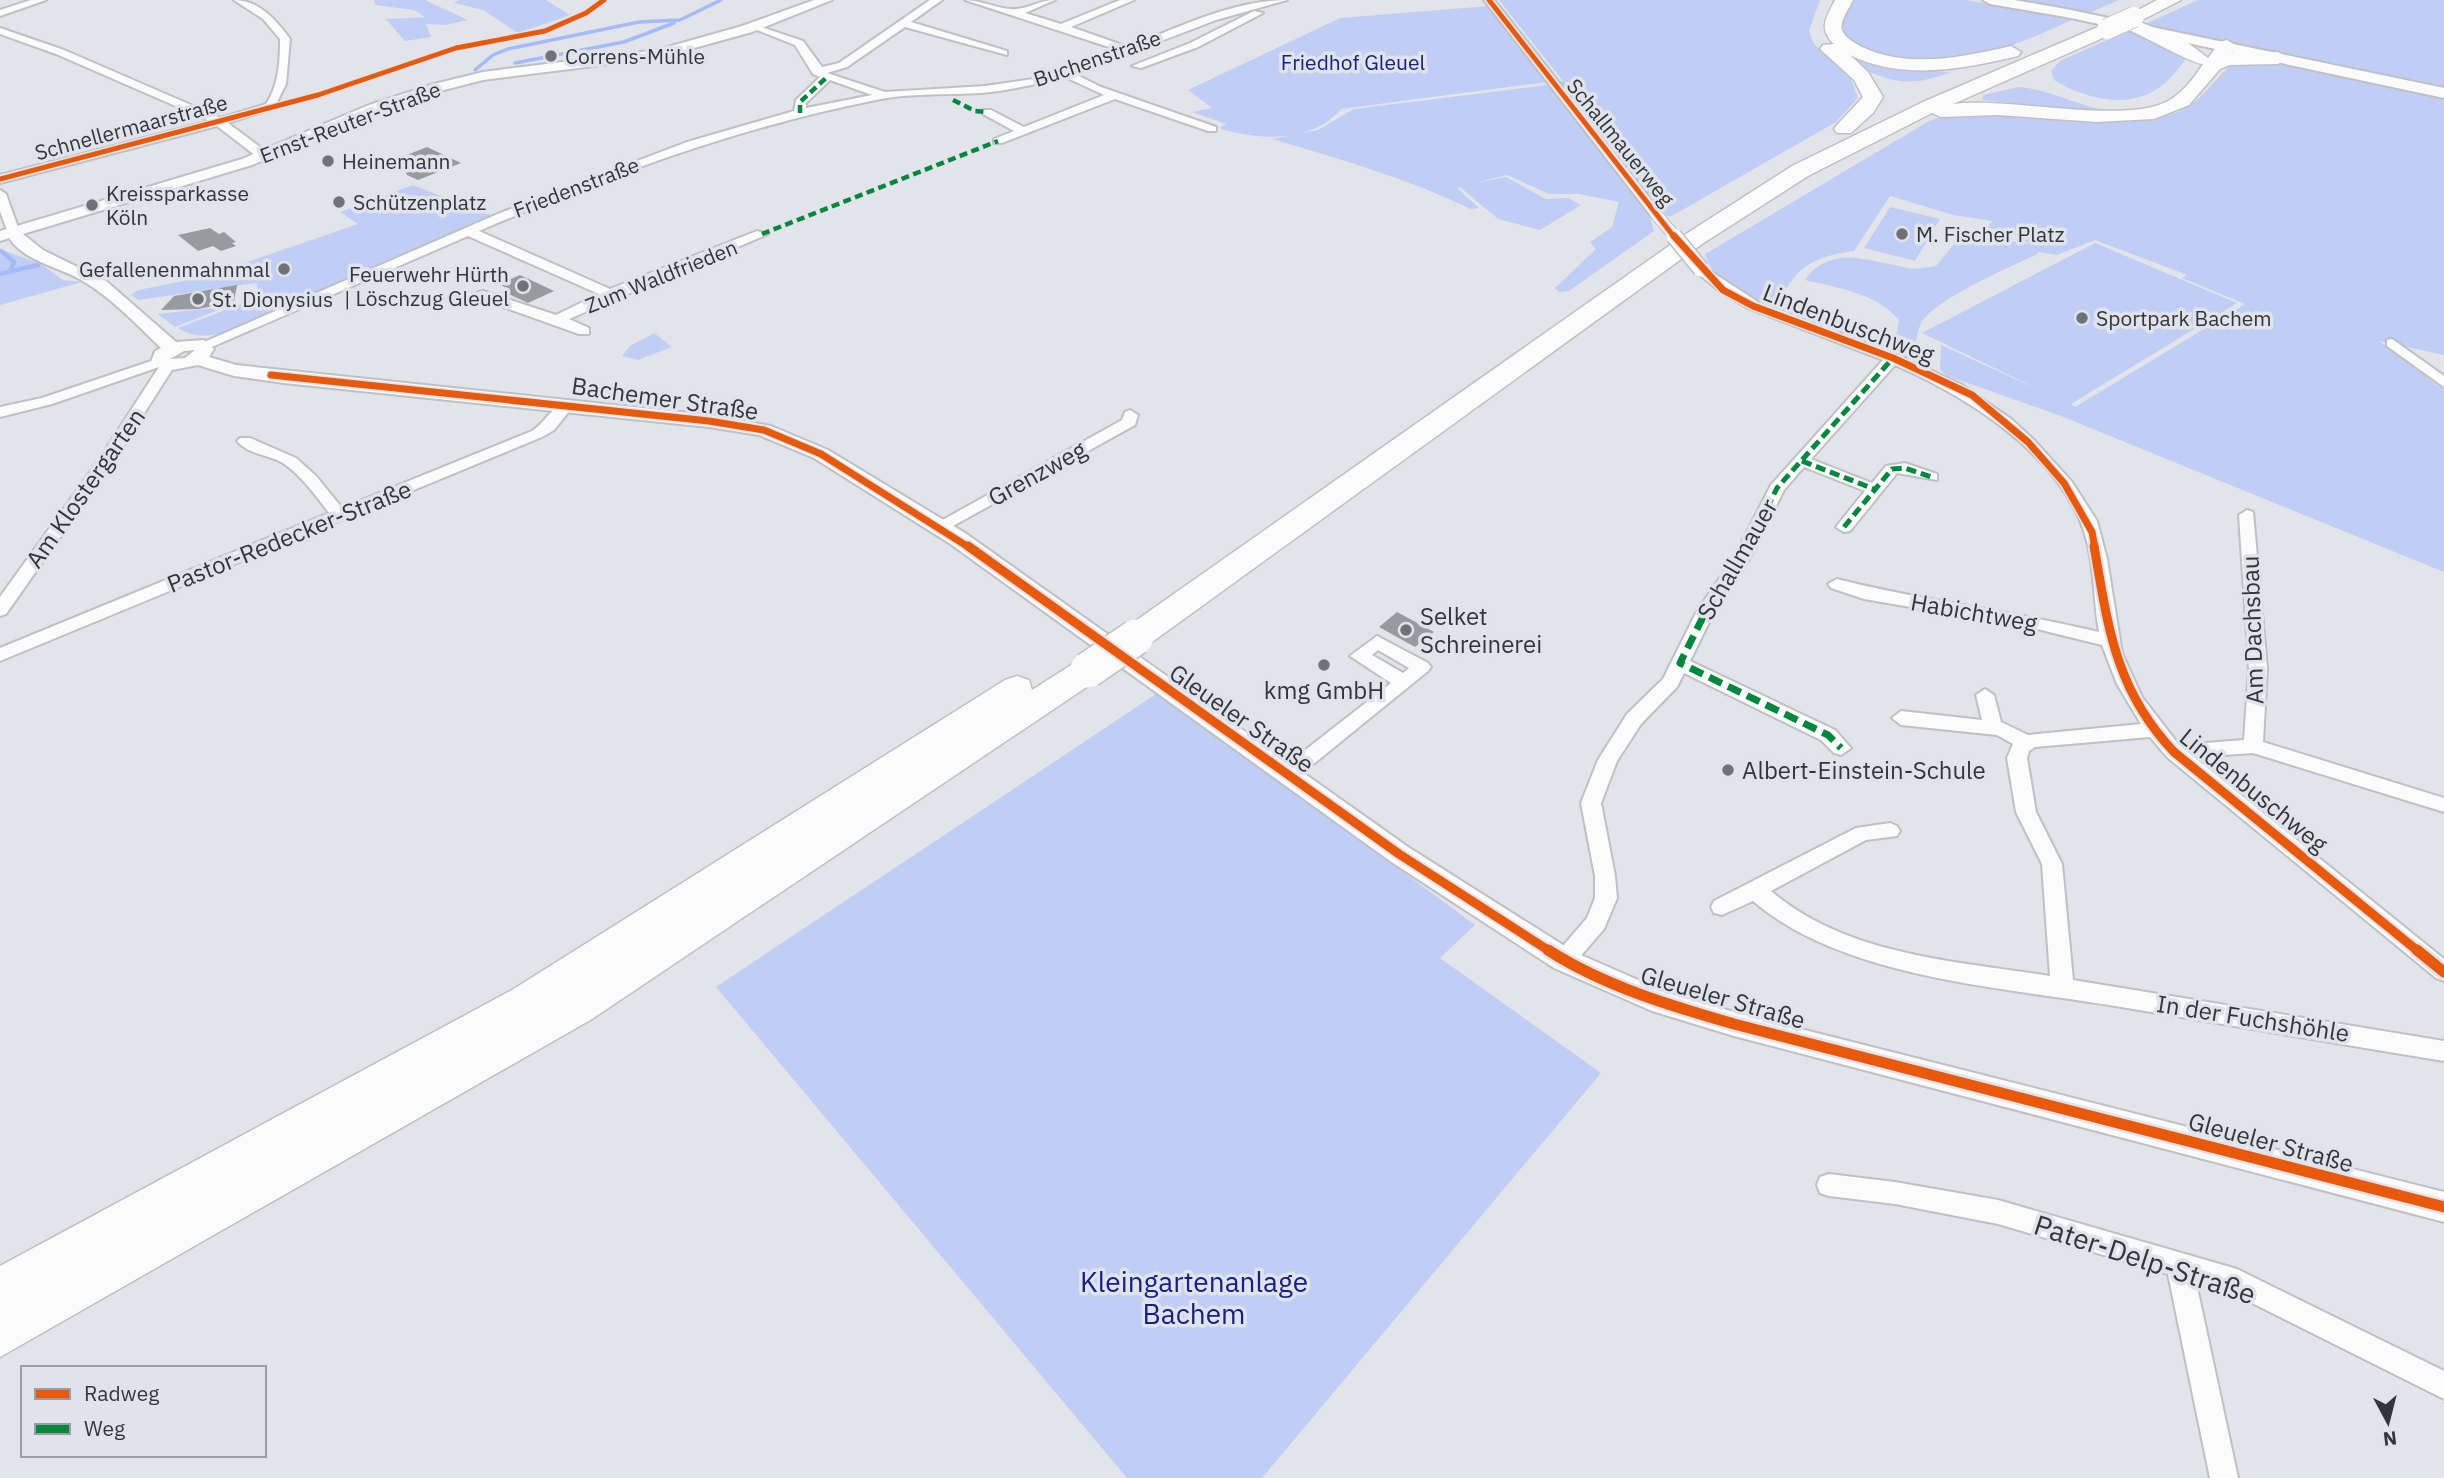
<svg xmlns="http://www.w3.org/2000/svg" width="2444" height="1478" viewBox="0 0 2444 1478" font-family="'IBM Plex Sans',sans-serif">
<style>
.green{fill:#c0cef5}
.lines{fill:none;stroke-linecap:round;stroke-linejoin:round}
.stream-far1{stroke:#a5baf8;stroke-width:3.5}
.stream{stroke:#a5baf8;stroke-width:4.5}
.building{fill:#999a9e}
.minor-casing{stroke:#bfc0c3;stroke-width:4}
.tertiary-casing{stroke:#bfc0c3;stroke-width:4}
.secondary-casing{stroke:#bfc0c3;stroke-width:4}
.motorway-casing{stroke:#bfc0c3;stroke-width:3}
.minor{fill:#fbfbfc;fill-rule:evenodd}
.tertiary{fill:#fbfbfc;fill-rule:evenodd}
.secondary{fill:#fbfbfc;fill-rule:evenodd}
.motorway{fill:#fbfbfc;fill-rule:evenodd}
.minor-bridge-far1-casing{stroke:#bfc0c3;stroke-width:13;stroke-linecap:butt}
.minor-bridge-casing{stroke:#bfc0c3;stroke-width:18;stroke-linecap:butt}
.motorway-bridge-far1-casing{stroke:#bfc0c3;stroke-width:22;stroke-linecap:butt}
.motorway-bridge-casing{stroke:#bfc0c3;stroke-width:38;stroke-linecap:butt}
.minor-bridge-far1{stroke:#fbfbfc;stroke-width:11}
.minor-bridge{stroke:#fbfbfc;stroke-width:15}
.motorway-bridge-far1{stroke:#fbfbfc;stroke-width:20}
.motorway-bridge{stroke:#fbfbfc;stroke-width:35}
.quiet-far2{stroke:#00873e;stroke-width:4.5;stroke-dasharray:8 4.5;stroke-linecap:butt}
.quiet-far1{stroke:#00873e;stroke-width:5;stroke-dasharray:10 5;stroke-linecap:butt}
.quiet{stroke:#00873e;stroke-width:7;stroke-dasharray:14 7;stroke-linecap:butt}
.cycleway-far3-casing{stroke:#e0e3ec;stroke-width:8}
.cycleway-far2-casing{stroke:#e0e3ec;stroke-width:10}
.cycleway-far1-casing{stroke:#e0e3ec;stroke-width:13}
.cycleway-casing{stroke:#e0e3ec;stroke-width:16}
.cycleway-far3{stroke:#e8590c;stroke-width:5}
.cycleway-far2{stroke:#e8590c;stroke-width:7}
.cycleway-far1{stroke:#e8590c;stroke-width:9}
.cycleway{stroke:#e8590c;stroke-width:11}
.poi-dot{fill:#717276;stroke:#e0e3ec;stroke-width:2.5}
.labels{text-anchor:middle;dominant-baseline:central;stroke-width:7;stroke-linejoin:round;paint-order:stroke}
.far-poi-label{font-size:21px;fill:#333538;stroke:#e0e3ec;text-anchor:start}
.far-street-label{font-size:21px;fill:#333538;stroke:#e0e3ec}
.far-park-label{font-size:21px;fill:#152282;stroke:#e0e3ec}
.street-label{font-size:24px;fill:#333538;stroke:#e0e3ec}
.poi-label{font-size:24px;fill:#333538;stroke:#e0e3ec;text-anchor:start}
.near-street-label{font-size:28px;fill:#333538;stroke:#e0e3ec}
.near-park-label{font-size:28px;fill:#152282;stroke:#e0e3ec}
</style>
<rect width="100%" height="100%" fill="#e3e4e9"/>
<path class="green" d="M374,0h51l43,20 -23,5 -19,-1 5,13 -26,4 -19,-22 39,-2 -11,-7 -39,-5z
M459,0h87l24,15 -52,18 -35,-23 -29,-7z
M1499,0h321l-11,31 5,13 36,33 8,21 -22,24 -164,94h-5l-113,-134 9,-1z
M1852,0h114l108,19c-31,14 -62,28 -95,37 -27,7 -134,11 -136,-31 0,-7 6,-18 9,-25z
M2011,0h108l-30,13z
M2198,0h246v89l-299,-65z
M1489,6l59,76 -207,27c-28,34 -84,32 -122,19l7,-4 -34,-12 20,-4 -24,-18 152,-72z
M2127,31l16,2 44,22c-3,9 -10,15 -16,22 -31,35 -81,25 -117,3l-3,-9 9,-10z
M1840,51l70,18 41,3c-44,18 -75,10 -111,-21z
M2260,62l26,2 158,33v258l-65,-14 65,49v182l-383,-156 -113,-40 -8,-6 1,-25 103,47 -122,-59 173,-90 142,60 -166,101 4,3 170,-103 -63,-26 5,-3 -92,-35 -38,15 -20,-3 1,2c-28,13 -97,43 -115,66 -7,10 -7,26 -8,37l-5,4 -26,-11 13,-18 2,-12c-23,-27 -61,-32 -94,-40 25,-37 68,-18 103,-12 9,2 19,-1 28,-2l28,-34 64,12 -5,-6 -36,-11 6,-6 -40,-6 -63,-19 -36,55c-48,7 -56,17 -80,57 -31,-11 -58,-21 -69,-54l224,-133 26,-8 199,5c43,-7 47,-25 75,-51z
M1548,85l101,129 5,17 -85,60 -10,1 -4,-4 41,-39 -6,-7 22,-15 7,-25 -40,-8h-30l-42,-19 -32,8 31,-6 40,22 22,-1 13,7 -41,25 -42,-11 -38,-32 -3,1 22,20 -8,1c-65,-31 -131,-50 -199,-70l46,-9 36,-21z
M2019,87c28,2 53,16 80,22l-21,1 -96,-10 1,-5z
M413,185l80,31 -215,93 -17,-10 -5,-16 -118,17 -7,-5 7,-5 66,-13 154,-53 -18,-12z
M1890,207l50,12 -25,42 -51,-13z
M0,249l41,15 22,16 19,2 -82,23z
M254,299l22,11c-31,13 -67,38 -98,18z
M229,306l-54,21 -17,-13z
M654,333l18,14 -34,13 -16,-4 8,-10z
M1159,692l316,233 -35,33 161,115 -339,405h-135l-411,-491z"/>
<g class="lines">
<path class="stream-far1" d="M515,63l109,-21 50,-19
M475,70l18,-15 15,-6 131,-27 41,-2 41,-20"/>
<path class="stream" d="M1,251l13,11 -4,9
M0,274l38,-9"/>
</g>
<path class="building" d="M427,147l34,16 -43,17 -11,-5 -8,-17z
M210,228l9,6 5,-2 12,10 -4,1 4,3 -15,5 -8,-5 -15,5 -20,-16z
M520,275l34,16 -26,12 -24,-11 6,-2 -11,-6z
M237,285l-3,17 -36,7 -37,1 13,-14z
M1397,612l37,20 -19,15 -36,-20z"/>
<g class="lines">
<defs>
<path id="minor" d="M31,0h15l-46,16v-6z
M234,0c25,0 42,20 56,39l-4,45 -12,24 -46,15 40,30v6h-8l-43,-33 -217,57v-8l210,-54 -154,-67 -56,-20v-6l64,22 157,68 45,-14c13,-19 14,-43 14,-65l-17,-20z
M930,0h12l-31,22 96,29v4l-102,-28 -58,40 -20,6 58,19 100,-6 48,-7 85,-29 -153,-50c16,0 38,11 51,9 14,-1 24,-9 39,-9l-30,13 36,11 59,-24h14l-63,27 57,20c49,-19 105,-47 159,-47l-71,20 -141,54 26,13 115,40v4h-8l-93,-32 -113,44h-8v-4l20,-8 -31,-17v-4h8l33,17 80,-32 -39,-18c-27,7 -55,13 -83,16 -33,2 -68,0 -101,6 -139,27 -272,76 -402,132l131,58 147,-58 11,3 -199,85 20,9v6h-10l-101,-36v-6l5,-1 73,24 43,-21 -131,-58 -261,113 -5,1 -7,-4 305,-133 187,-71 107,-31 2,-11 24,-23 -7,-3 -18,-29 -43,-17v-4l51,17 19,26 17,-4zM830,80l42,15 -66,13v-5z
M1484,0h10l166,211v6h-8z
M1254,11l9,2 -65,34 -57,21 -9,-2 58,-23z
M0,190l6,4 14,39 -1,3 -11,-3 -8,-22z
M1701,265l57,37 140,53 62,29 51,35 23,21 38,42 25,39 10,38 15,94 20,44 37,48 65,-5 5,-72 -10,-153 8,-5 6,2 14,156 -4,74 181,56v14l-191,-59 -59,4 250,202v22l-8,-3 -269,-221 -17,-20 -115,10 -6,4 -2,7 9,54 26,52 11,116 371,61v20c-110,-18 -220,-37 -329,-55 -114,-19 -273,-28 -362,-105l-31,14 -8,-2 -3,-6 3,-6 142,-73 34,-5 7,3 3,5 -3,5 -31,4 -95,51c76,65 185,70 279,85l-8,-112 -26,-52 -9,-54 6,-14 -16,-9 -96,-10 -9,-7 9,-7 81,9 -6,-25 9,-6 9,6 7,27 27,13 113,-11 -24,-40 -15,-39 -69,-17 -169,-29 -33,-11 -3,-4 9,-5c86,22 175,32 262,53 -6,-33 -4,-68 -15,-101 -27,-79 -117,-134 -189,-166l-84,94 61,24 14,-17 19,-3 32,11v6l-40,-7 -47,58 -6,1 -8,-5 29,-36 -61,-24 -20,23 -35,70 -35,52 -24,49 145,69 16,18 -10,7 -7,-2 -13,-13 -137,-67 -7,14 -36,37 -24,37 -16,42 14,73 2,22 -13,31 -32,37 -8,3 -8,-3 -3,-6 3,-6 31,-36 8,-20v-22l-14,-73 17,-43 29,-46 36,-35 34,-68 36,-52 38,-74 112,-125 -135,-52 -27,-16 -25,-20v-6z
M2392,339l52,37v11l-57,-41v-6z
M160,358l15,7 -62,97 -107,152 -6,2v-19l98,-136 61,-94 -107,37 -52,13v-10l42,-9z
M568,400l7,4 -21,26 -12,7 -542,224v-13l329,-135c-13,-17 -27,-37 -46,-50 -15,-9 -34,-8 -46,-22l3,-3h10l46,20 20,18 26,32 190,-77c13,-8 22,-27 36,-31z
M1130,410l8,5 -3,10 -191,106 -6,1 -8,-5 192,-107 3,-8z
M1377,636l51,27 3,4 -3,4 -133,108h-14l-3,-5 3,-5 110,-86 -41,-27zM1378,650l31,18 -6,5 -31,-18z
M1829,1174l66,8 103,18 239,69 207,102v28l-212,-106 -36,-11 42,196h-28l-42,-204 -170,-50 -103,-20 -66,-8 -9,-3 -3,-8 3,-8z"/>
<path id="tertiary" d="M814,0h18l-80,32 -94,26 -175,22 -39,10 -65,21 -127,54 -229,69 20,16 63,31 70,61 28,-2 10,9 -5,8 27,8 473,50 62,11 57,24 137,83 443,314 166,105 94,41 66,19 710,180v30l-710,-186 -82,-25 -98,-43 -164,-107 -441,-318 -135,-85 -55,-23 -50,-8 -425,-44 -50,-7 -36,-11 -26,5 -19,-4 -2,-4 4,-11 6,-3c-24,-23 -48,-49 -78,-67 -24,-15 -57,-18 -74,-43l-9,3v-10l242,-72 127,-54 65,-21 49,-12 174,-22 85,-24zM195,350l-10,8 -15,1 14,-8z"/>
<path id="secondary" d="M1983,0h31l52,9 378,79v10l-378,-81 -76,-13z"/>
<path id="motorway" d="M1835,0h18c-3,7 -14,22 -11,30 2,7 14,14 20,17 46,22 102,10 149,-1l10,6 -3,4c-54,13 -116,25 -168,-1l18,17 15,25 -10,16 -22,20h-14l-3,-4 3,-4 26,-28 -9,-17 -34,-31 3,-4 11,-1c-16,-15 -8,-26 1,-44z
M2157,0h24l-41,21 -6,2 -9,-6z
M2140,22l43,17 25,19 12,-16 7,-2 10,6 -6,7 47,-1 10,6 -10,6 -48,1 -10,4 -31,36 -35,14 -57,3 -100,-7 -56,2 -9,-4 -124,63 -106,68 -554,401 -12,3 -12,-3 -4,-8 4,-8 562,-395 106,-68 131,-64 184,-79 9,6 -2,4 -161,71c57,-7 168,20 213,-2 15,-7 29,-25 37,-38 -8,1 -56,-26 -70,-32l-2,-4 2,-4z
M1088,659l12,3 5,8 -5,8 -508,341 -592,338v-91l512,-276 493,-310 12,-4 12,4 3,10 44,-28z"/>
</defs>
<use href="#minor" class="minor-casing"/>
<use href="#tertiary" class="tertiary-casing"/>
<use href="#secondary" class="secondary-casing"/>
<use href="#motorway" class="motorway-casing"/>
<use href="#minor" class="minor"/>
<use href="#tertiary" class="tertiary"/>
<use href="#secondary" class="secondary"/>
<use href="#motorway" class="motorway"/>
<defs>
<path id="minor-bridge-far1" d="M1656,214l20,24"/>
<path id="minor-bridge" d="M1674,236l27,33"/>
<path id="motorway-bridge-far1" d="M2107,29l27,-12"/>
<path id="motorway-bridge" d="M1088,670l48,-33"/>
</defs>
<use href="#minor-bridge-far1" class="minor-bridge-far1-casing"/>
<use href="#minor-bridge" class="minor-bridge-casing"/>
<use href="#motorway-bridge-far1" class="motorway-bridge-far1-casing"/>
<use href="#motorway-bridge" class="motorway-bridge-casing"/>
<use href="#minor-bridge-far1" class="minor-bridge-far1"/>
<use href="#minor-bridge" class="minor-bridge"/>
<use href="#motorway-bridge-far1" class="motorway-bridge-far1"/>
<use href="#motorway-bridge" class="motorway-bridge"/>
<path class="quiet-far2" d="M953,100l22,11 12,1
M800,113v-11l27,-25
M762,234l236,-93"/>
<path class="quiet-far1" d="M1802,461l72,28
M1844,527l48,-58 13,-1 26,9
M1747,548l30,-60 116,-130"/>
<path class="quiet" d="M1748,546l-42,65 -26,52 148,72 13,13"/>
<defs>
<path id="cycleway-far3" d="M1489,0l186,238
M0,179l318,-84 138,-47 89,-17 41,-18 18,-13"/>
<path id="cycleway-far2" d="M1674,236l49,54 30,16 140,52 79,37 56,47 36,41 28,49 3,16
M271,375l438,46 55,9 57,24 149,94"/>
<path id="cycleway-far1" d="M968,546l431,308 152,98
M2094,546c14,80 21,144 80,206l245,200"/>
<path id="cycleway" d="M1548,950c56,36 123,56 186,74l710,183
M2417,950l27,22"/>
</defs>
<use href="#cycleway-far3" class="cycleway-far3-casing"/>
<use href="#cycleway-far2" class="cycleway-far2-casing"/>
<use href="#cycleway-far1" class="cycleway-far1-casing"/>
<use href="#cycleway" class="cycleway-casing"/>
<use href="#cycleway-far3" class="cycleway-far3"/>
<use href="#cycleway-far2" class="cycleway-far2"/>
<use href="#cycleway-far1" class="cycleway-far1"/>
<use href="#cycleway" class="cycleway"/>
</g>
<g class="poi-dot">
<circle cx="551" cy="56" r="7"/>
<circle cx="328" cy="161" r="7"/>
<circle cx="339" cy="202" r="7"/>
<circle cx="92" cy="205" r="7"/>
<circle cx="1902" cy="234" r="7"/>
<circle cx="284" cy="269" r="7"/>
<circle cx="523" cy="286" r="7"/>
<circle cx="198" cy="299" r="7"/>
<circle cx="2082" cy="318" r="7"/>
<circle cx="1406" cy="630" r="7"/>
<circle cx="1324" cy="665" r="7"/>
<circle cx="1728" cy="770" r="7"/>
</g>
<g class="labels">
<g class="far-poi-label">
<text x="565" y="56">Correns-Mühle</text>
<text x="342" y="161">Heinemann</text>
<text x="106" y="193">Kreissparkasse<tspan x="106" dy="24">Köln</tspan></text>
<text x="353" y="202">Schützenplatz</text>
<text x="1916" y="234">M. Fischer Platz</text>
<text x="270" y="269" text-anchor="end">Gefallenenmahnmal</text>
<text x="509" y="274" text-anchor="end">Feuerwehr Hürth<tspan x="509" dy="24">| Löschzug Gleuel</tspan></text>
<text x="212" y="299">St. Dionysius</text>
<text x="2096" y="318">Sportpark Bachem</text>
</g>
<g class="far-street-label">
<text transform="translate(1097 58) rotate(-19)">Buchenstraße</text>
<text transform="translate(350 122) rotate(-21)">Ernst-Reuter-Straße</text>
<text transform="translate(131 127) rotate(-15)">Schnellermaarstraße</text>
<text transform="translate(1621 142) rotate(51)">Schallmauerweg</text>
<text transform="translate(576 187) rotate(-21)">Friedenstraße</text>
<text transform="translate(661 276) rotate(-22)">Zum Waldfrieden</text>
</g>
<g class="far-park-label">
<text x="1353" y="62">Friedhof Gleuel</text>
</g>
<g class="street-label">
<text transform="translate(1849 323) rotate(21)">Lindenbuschweg</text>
<text transform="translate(665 398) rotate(8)">Bachemer Straße</text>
<text transform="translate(1037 473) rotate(-29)">Grenzweg</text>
<text transform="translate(85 488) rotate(-55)">Am Klostergarten</text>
<text transform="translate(289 536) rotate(-22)">Pastor-Redecker-Straße</text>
<text transform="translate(1737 559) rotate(-60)">Schallmauer</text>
<text transform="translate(1974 612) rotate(10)">Habichtweg</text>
<text transform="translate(2252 630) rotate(-92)">Am Dachsbau</text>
<text transform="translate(1242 718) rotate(35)">Gleueler Straße</text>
<text transform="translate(2254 790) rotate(39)">Lindenbuschweg</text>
<text transform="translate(1723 997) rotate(16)">Gleueler Straße</text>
<text transform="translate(2253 1018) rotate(9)">In der Fuchshöhle</text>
<text transform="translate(2271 1142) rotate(15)">Gleueler Straße</text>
</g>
<g class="poi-label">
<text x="1420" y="616">Selket<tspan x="1420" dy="28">Schreinerei</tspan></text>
<text x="1324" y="690" text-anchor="middle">kmg GmbH</text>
<text x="1742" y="770">Albert-Einstein-Schule</text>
</g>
<g class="near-street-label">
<text transform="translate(2145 1259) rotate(18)">Pater-Delp-Straße</text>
</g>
<g class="near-park-label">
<text x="1194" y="1281">Kleingartenanlage<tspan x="1194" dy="32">Bachem</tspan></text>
</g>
</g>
<rect x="21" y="1366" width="245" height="91" fill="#e0e3ec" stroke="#9b9da4" stroke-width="2"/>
<rect x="35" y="1389" width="35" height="10" fill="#e8590c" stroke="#9b9da4" stroke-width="2"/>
<text x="84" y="1401" font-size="21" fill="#333538">Radweg</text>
<rect x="35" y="1424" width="35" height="10" fill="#00873e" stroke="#9b9da4" stroke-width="2"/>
<text x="84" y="1436" font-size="21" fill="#333538">Weg</text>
<g transform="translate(2388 1422) rotate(173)" stroke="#e0e3ec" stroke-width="5" paint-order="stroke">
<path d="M0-5L12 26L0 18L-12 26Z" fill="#333538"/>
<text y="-10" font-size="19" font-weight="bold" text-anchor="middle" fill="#333538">N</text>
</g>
</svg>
